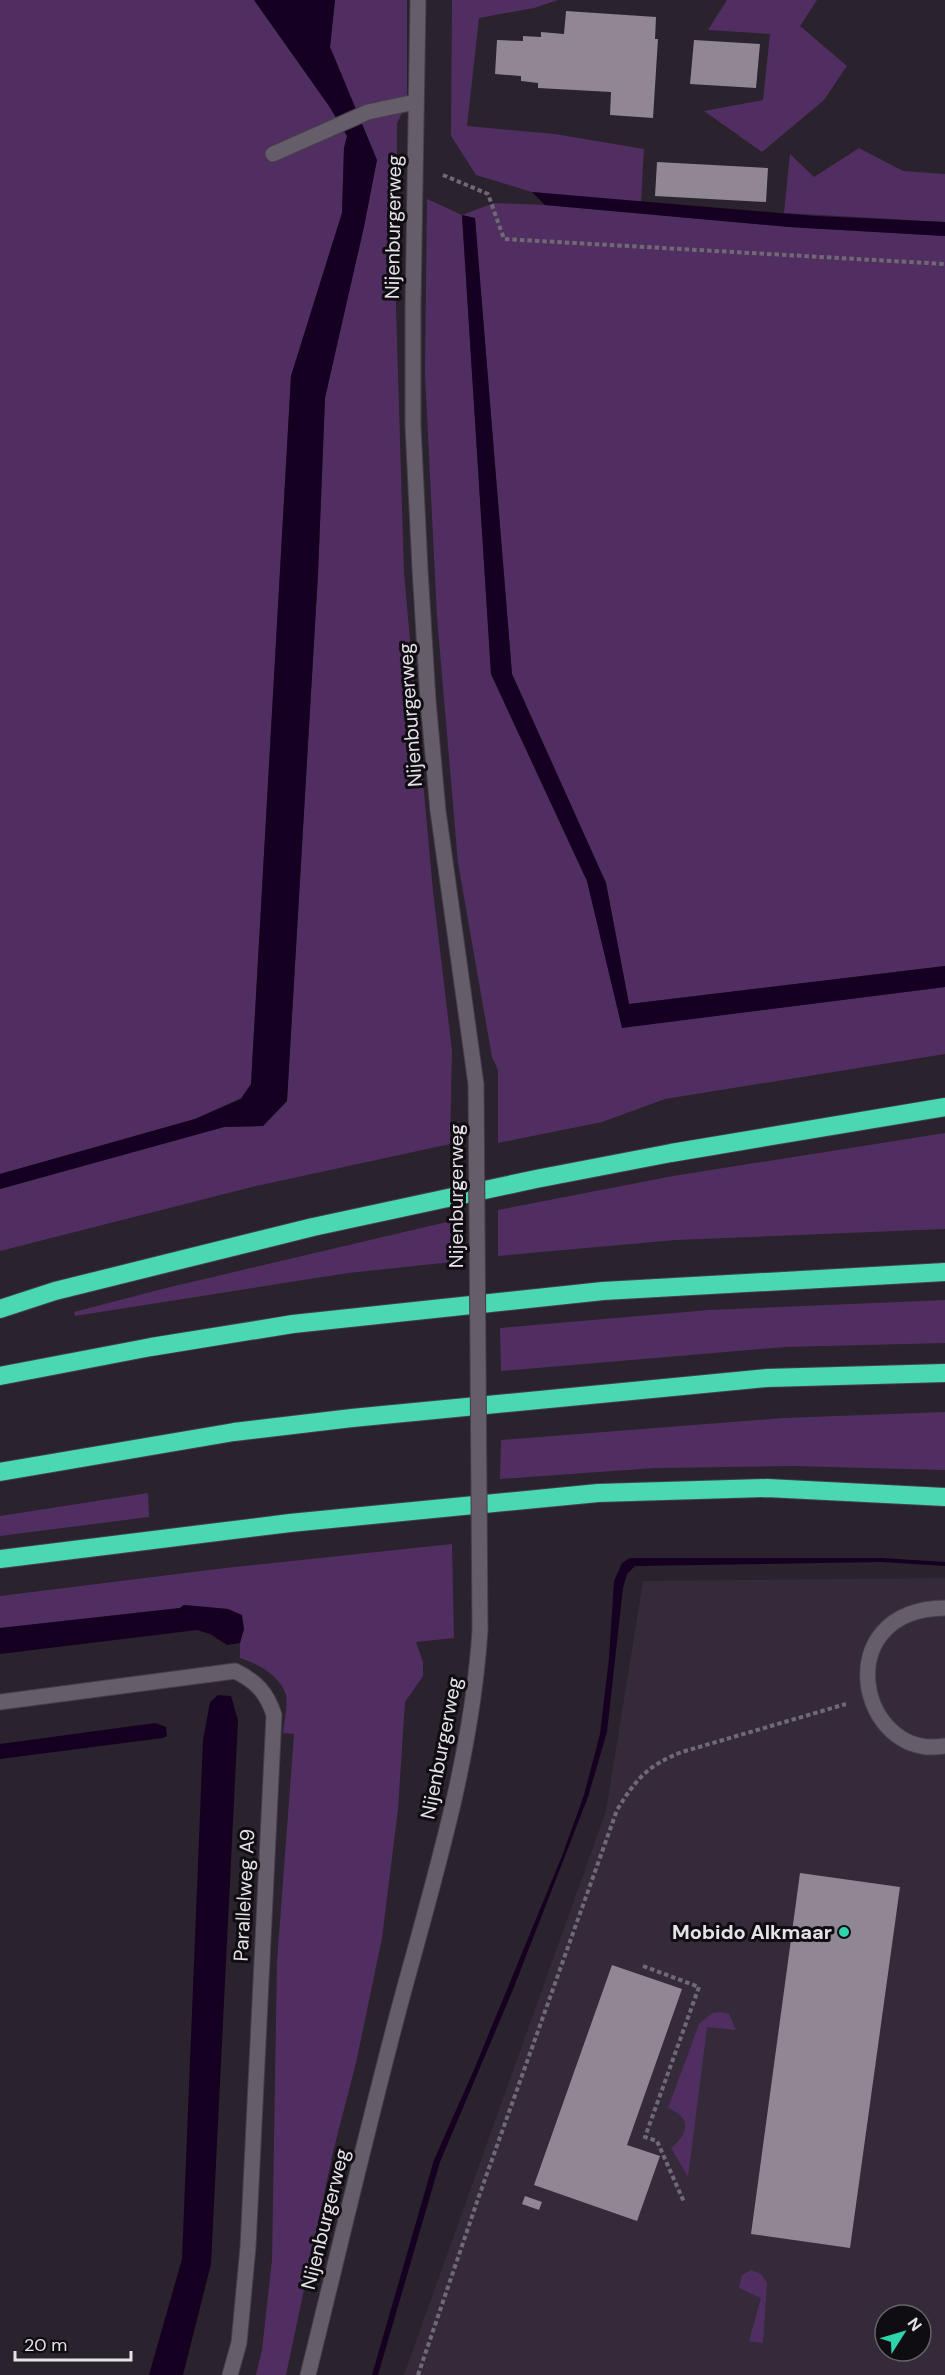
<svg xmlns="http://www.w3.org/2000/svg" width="945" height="2375" viewBox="0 0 945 2375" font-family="'DM Sans',sans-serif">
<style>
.built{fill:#352a3a;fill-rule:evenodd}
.green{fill:#512e61}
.water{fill:#160021}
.building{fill:#908694}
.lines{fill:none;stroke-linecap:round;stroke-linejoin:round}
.minor-casing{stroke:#453f49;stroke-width:17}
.highway-casing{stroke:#453f49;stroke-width:20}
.path{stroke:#706973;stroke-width:4;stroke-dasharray:4.5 3;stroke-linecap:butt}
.minor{stroke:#655d6a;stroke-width:15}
.highway{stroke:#49d8b0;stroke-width:18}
.minor-bridge-casing{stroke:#453f49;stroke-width:17;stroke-linecap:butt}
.minor-bridge{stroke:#655d6a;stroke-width:15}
.poi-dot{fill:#2ed4aa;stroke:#100d12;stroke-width:2}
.labels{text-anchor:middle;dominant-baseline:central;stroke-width:6;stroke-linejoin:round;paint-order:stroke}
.street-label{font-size:20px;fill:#e6e1e9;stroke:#100d12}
.poi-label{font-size:20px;font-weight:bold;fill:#e6e1e9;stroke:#100d12;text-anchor:end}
</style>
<rect width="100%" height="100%" fill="#2a222d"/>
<path class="built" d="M945,1578v797h-541l202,-564 37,-230zM885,2315h36v36h-36z"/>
<path class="green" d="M0,0h254l75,106 18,30 -3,12 -2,65 -51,163 -40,708 -10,14 -46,21 -195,55z
M335,0h72v103l-10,20 -1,184 8,266 29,318 19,160 -2,93 -198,43 -252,64v-62l224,-62 39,-1 24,-25 31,-527 7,-176 52,-238 -47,-113z
M452,0h106l-24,8 -55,10 -12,108 88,8 89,15 -3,53 -109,-10 -56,-17 -25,-39z
M727,0h90l-17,26 47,40 -23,34 -62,52 -58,-41 59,-11 7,-66 -62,-4z
M859,148l44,23 42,3v48l-161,-9 6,-59 24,23z
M427,199l35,16 32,-12 51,2 244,22 156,9v730l-316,38 -23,-121 -94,-209 -37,-456 -13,-3 29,459 96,207 35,146 323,-40v67l-280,45 -63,23 -104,21v-73l-6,-13 -34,-194 -21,-246 -12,-243z
M945,1133v96l-269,11 -178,16v-46l175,-34z
M451,1221l1,41 -104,11 -273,43 -1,-4 92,-24z
M945,1300v43l-159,4 -285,24 -1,-43 209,-18z
M945,1412v58l-154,-4 -136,2 -155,11 1,-39 282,-22z
M148,1493l1,24 -149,19v-20z
M452,1544l2,94 -38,4 7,20v14l-18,26 -7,107 -16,129 -26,125 -23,89 -47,223h-30l6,-25 10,-90 5,-298 17,-228 -11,-1c1,-12 5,-26 3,-38 -5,-19 -29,-32 -46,-37v-15l4,-14 -16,-20 -44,-4 -4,3 -180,20v-32l225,-28z
M721,2012l8,2 7,16 -29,-3 -19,150 -17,-29c18,-15 21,-30 -3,-40l31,-84 13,-11z
M751,2270l10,4 6,9 -4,60 -14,-2 12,-43 -22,-10 3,-13z"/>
<path class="water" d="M254,0h81l-5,47 47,113 -13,67 -39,171 -7,176 -31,527 -24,25 -39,1 -224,62v-15l195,-55 46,-20 10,-15 40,-708 51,-163 2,-65 3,-12 -18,-30z
M532,192l283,24 130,6v14l-156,-9 -244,-22z
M462,215l13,3 37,456 94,209 23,121 316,-38v21l-323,41 -35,-147 -96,-207z
M630,1558h252l63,4v4l-63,-4 -247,4 -8,8 -4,14 -16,144 -19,65 -76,195 -72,170 -62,213h-6l62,-215 39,-88 89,-216 22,-61 16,-61 9,-76 5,-77 8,-18z
M184,1605l44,4 14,6 2,14 -4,14 -13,2 -17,-11 -13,-4 -197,24v-26l180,-20z
M218,1695l13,1 7,24 -27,544 -28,111h-34l33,-116 21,-519 7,-38z
M155,1723l11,4 1,9 -4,2 -163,21v-15z"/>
<path class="building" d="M566,11l90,6 -1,22h3l-5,79 -43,-3 1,-23 -73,-4v-5l-17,-2v-5l-26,-2 2,-34 26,1v-5l18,1v-5l23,2z
M694,40l66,4 -4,44 -66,-4z
M657,162l111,6 -2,34 -111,-6z
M800,1873l100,14 -50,361 -99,-14z
M612,1965l70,24 -55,156 33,11 -23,65 -103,-36z
M525,2196l17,6 -3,8 -17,-6z"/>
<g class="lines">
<defs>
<path id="minor" d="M418,0l-5,306v120l7,143 8,131 10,111 38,273
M273,154l95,-42 47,-10
M945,1608c-118,1 -87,153 0,138
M0,1702l235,-31c21,10 32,22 39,44l-26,532 -9,96 -9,32
M308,2375c31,-125 60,-250 93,-374 33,-122 71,-244 79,-371"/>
<path id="highway" d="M0,1309l55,-18 258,-64 223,-48 135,-26 274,-46
M0,1376l151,-29 142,-23 310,-33 342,-19
M0,1472l234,-40 118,-14 415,-40 178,-5
M0,1559l290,-36 308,-30 169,-5 178,9"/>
</defs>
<use href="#minor" class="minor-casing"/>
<use href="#highway" class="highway-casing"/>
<path class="path" d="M443,175l45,19 16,45 441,25
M643,1966l56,21 -54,150 12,4 27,61
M418,2375l61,-179 138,-386c19,-31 31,-45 65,-58l164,-48"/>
<use href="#minor" class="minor"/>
<use href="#highway" class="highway"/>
<defs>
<path id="minor-bridge" d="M476,1084l4,546"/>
</defs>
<use href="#minor-bridge" class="minor-bridge-casing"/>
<use href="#minor-bridge" class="minor-bridge"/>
</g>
<circle class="poi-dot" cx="844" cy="1932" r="6"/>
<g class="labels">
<g class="street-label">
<text transform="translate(393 227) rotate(-89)">Nijenburgerweg</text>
<text transform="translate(410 715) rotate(-94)">Nijenburgerweg</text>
<text transform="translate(456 1196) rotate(-90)">Nijenburgerweg</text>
<text transform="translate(441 1748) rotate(-79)">Nijenburgerweg</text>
<text transform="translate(244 1895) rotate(-87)">Parallelweg A9</text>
<text transform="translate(325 2219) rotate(-76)">Nijenburgerweg</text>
</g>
<g class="poi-label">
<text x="832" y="1932">Mobido Alkmaar</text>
</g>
</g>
<g transform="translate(903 2333) rotate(53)"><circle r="28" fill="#100d12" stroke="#666268" stroke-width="1.5"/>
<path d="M0-4.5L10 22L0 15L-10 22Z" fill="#2ed4aa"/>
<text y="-9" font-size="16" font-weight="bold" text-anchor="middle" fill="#e6e1e9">N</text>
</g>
<path d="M15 2351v9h116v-9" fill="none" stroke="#e6e1e9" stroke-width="3"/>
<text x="24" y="2351" font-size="18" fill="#e6e1e9" stroke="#100d12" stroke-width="4.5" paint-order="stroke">20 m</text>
</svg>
